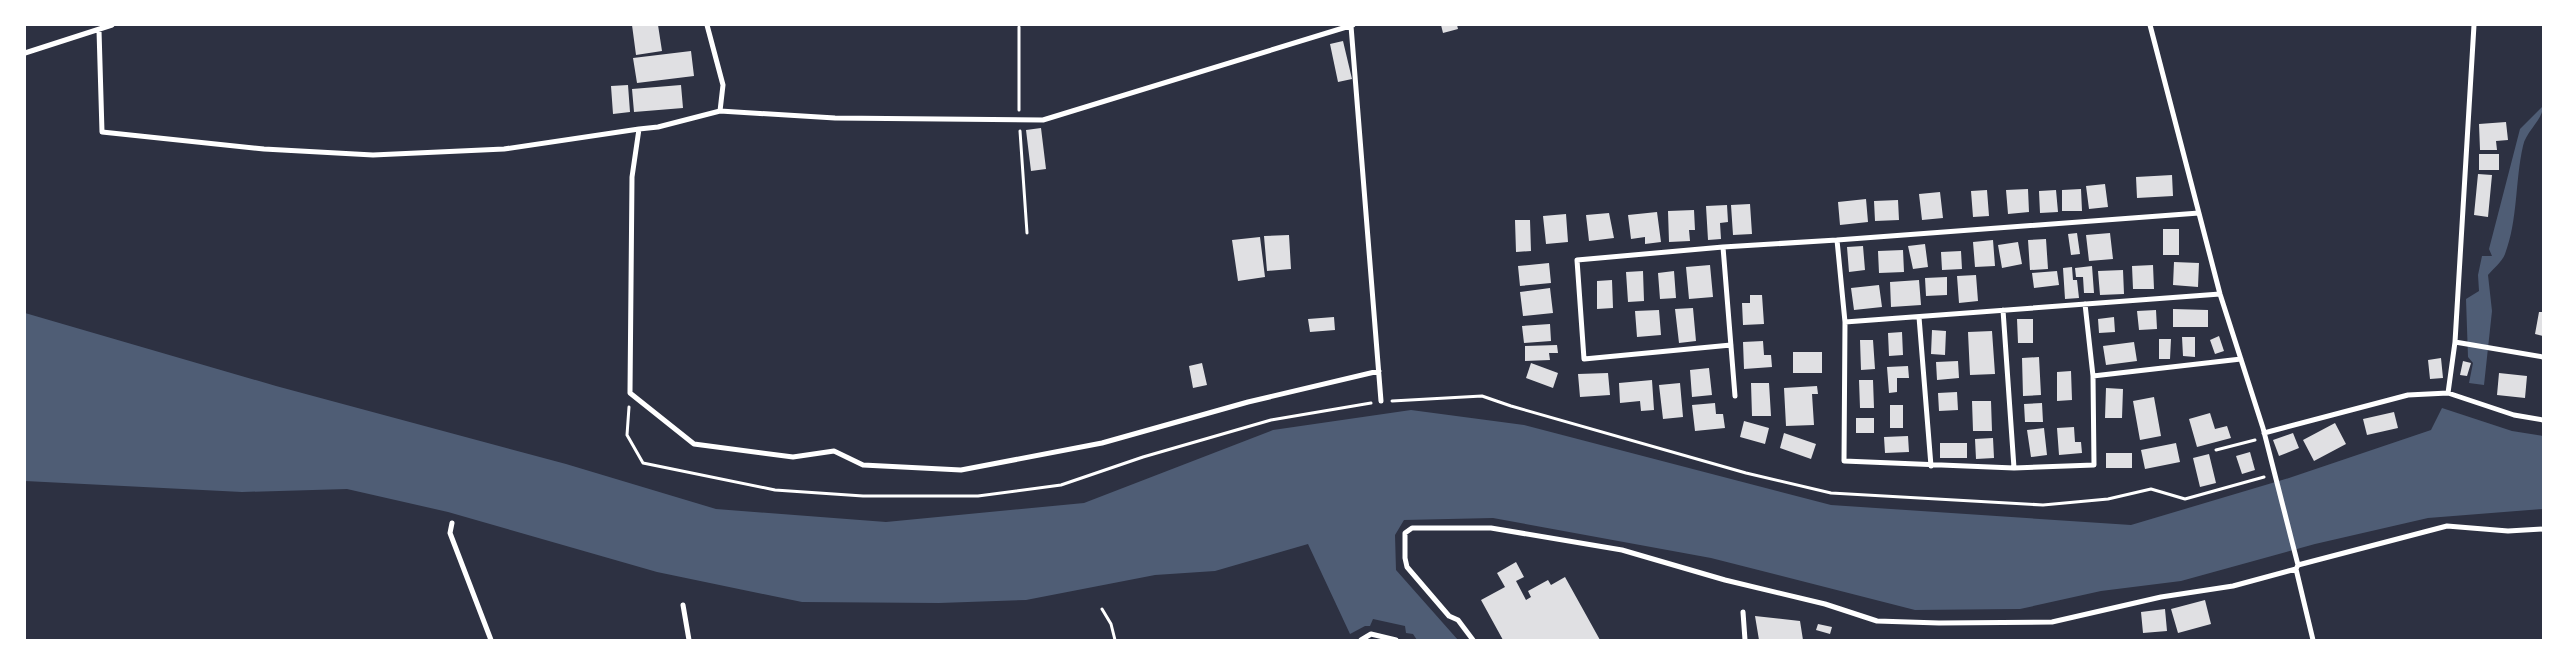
<svg xmlns="http://www.w3.org/2000/svg" width="2568" height="665" viewBox="0 0 2568 665" font-family="Helvetica,sans-serif">
<style>
.water{fill:#4f5d75}
.building{fill:#e0e0e3}
.lines{fill:none;stroke-linecap:round;stroke-linejoin:round}
.path{stroke:#fff;stroke-width:3}
.minor{stroke:#fff;stroke-width:5}
</style>
<rect width="100%" height="100%" fill="#2d3142"/>
<path class="water" d="M2543,106c0,14 -17,25 -20,40 -8,35 -5,74 -18,108 -3,8 -12,15 -17,21l4,36 -8,74 -15,-2 4,-20 -5,-6 -2,-58 13,-8 -1,-16 4,-19h10l-3,-7 31,-120z
M25,313l251,73 290,78 150,45 170,13 198,-19 189,-73 138,-20 113,15 307,80 300,20 158,-47 142,-48 11,-22 70,23 31,5v73l-115,9 -113,26 -134,37 -80,10 -81,18 -105,1 -204,-52 -218,-40 -89,2 -9,15 1,35 62,70h-41l-4,-6 -7,-1 -1,-7 -32,-7 -3,7h-5l-15,8 -42,-90 -93,27 -60,4 -129,25 -87,3 -137,-1 -145,-30 -209,-60 -101,-23 -105,3 -217,-11z"/>
<path class="building" d="M632,25h26l4,26 -26,4z
M1441,25h16l1,4 -15,4z
M1343,41l9,38 -14,3 -8,-38z
M691,51l3,25 -57,7 -4,-25z
M628,85l2,27 -17,2 -2,-28z
M681,85l2,23 -49,4 -2,-23z
M2506,122l2,18 -12,1 1,9h-17l-1,-26z
M1041,128l5,41 -15,2 -5,-41z
M2479,154h20v16h-20z
M2478,174l14,1 -4,42 -14,-2z
M2172,175l1,21 -36,2 -1,-21z
M2105,184l3,23 -19,2 -3,-23z
M2028,189l1,23 -21,2 -2,-24z
M2081,189l1,22h-20v-21z
M1987,190l2,26 -16,1 -2,-26z
M2056,190l2,22 -18,1 -1,-22z
M1940,192l3,26 -21,2 -3,-26z
M1866,199l2,23 -28,3 -2,-23z
M1898,200l1,20 -24,1 -1,-20z
M1750,204l2,30 -19,1 -2,-30z
M1727,205l1,17 -8,1 1,16 -13,1 -2,-34z
M1694,210l1,20h-6l1,11 -21,1 -1,-31z
M1657,212l4,30 -16,2v-7l-14,2 -3,-24z
M1609,213l5,25 -25,3 -3,-26z
M1566,214l2,28 -22,2 -3,-28z
M1515,220h15l1,31 -15,1z
M2163,229h16v26h-16z
M2077,233l3,21 -9,1 -3,-21z
M2110,233l3,26 -24,2 -3,-26z
M1289,235l2,34 -24,2 -3,-35z
M1260,237l5,40 -27,4 -6,-41z
M2046,239l2,30 -18,1 -2,-30z
M1993,240l2,26 -20,1 -2,-25z
M2018,242l4,22 -20,4 -4,-23z
M1925,244l3,23 -15,2 -5,-23z
M1863,246l2,24 -16,2 -2,-25z
M1903,250l1,22 -25,1 -1,-22z
M1961,251l1,18 -20,1 -1,-18z
M2174,262l25,1 -1,24 -25,-2z
M1549,263l2,20 -31,3 -2,-20z
M1710,265l3,32 -24,2 -3,-32z
M2153,265l1,24h-21l-1,-23z
M2092,266l2,27h-10l-1,-16h-7l-1,-9z
M2072,267l1,13h4l2,18 -14,1 -2,-31z
M2123,270l1,24 -24,1 -2,-24z
M1643,271l1,30 -16,1 -2,-30z
M1674,271l2,27 -16,1 -2,-26z
M2057,271l2,14 -25,3 -2,-15z
M1976,275l2,26 -19,2 -2,-27z
M1947,277v18l-21,1 -1,-18z
M1612,280l1,28 -16,1v-28z
M1919,280l2,25 -30,2 -1,-25z
M1879,285l3,22 -28,3 -3,-22z
M1550,288l3,25 -30,3 -3,-24z
M1750,295h12l2,29 -21,1 -1,-22h8z
M1693,308l3,33 -17,2 -4,-34z
M2173,309l35,1v17h-35z
M1659,310l2,25 -24,2 -2,-26z
M2156,310l1,19 -18,1 -2,-19z
M2539,312h4v24l-8,-2z
M1334,317l1,13 -25,2 -2,-13z
M2114,317l1,15 -16,1 -1,-14z
M2017,319h16v24h-15z
M1550,324l1,17 -27,2 -2,-17z
M1932,330l14,1 -1,24 -14,-1z
M1992,331l3,43 -25,1 -2,-43z
M1902,332l1,23 -14,1 -1,-23z
M2219,336l5,15 -9,3 -5,-14z
M2182,337h13v20l-12,-1z
M2159,339h12l-1,20h-11z
M1860,340h13l2,29 -14,1z
M1763,341l1,14h7l1,12 -28,2 -1,-27z
M2134,342l3,19 -31,4 -3,-19z
M1557,345l1,8h-9l1,7 -25,1v-15z
M1793,352h29v21h-29z
M2039,357l2,38 -18,1 -1,-38z
M2441,358l2,20 -13,1 -2,-19z
M1958,361l1,17 -22,2 -1,-18z
M2463,361l8,2 -4,13 -7,-1z
M1202,363l5,22 -14,3 -4,-22z
M1531,363l27,10 -5,15 -27,-10z
M1908,366l1,12h-12v14l-8,1 -2,-26z
M1709,368l3,27 -20,2 -2,-27z
M2071,371l1,29 -15,1v-29z
M1608,373l2,22 -30,2 -2,-23z
M2499,373l28,3 -2,22 -28,-3z
M1652,380l2,30 -13,1 -1,-10 -20,2 -1,-20z
M1859,380h14l1,28h-14z
M1680,383l3,34 -20,2 -4,-34z
M1751,383h18l2,33h-19z
M1817,386l1,8h-6l2,31 -28,1 -2,-38z
M2106,388l17,1 -1,29h-17z
M1957,392l1,18 -19,1 -1,-18z
M2154,397l7,39 -21,4 -7,-39z
M1972,401h19l1,30h-19z
M1715,403l1,11h7l2,14 -30,3 -3,-26z
M2042,403l1,19h-18l-1,-18z
M1890,405h13v23h-13z
M2394,412l4,16 -31,7 -4,-16z
M2210,413l5,16 12,-3 4,12 -34,9 -8,-28z
M1856,418h18v15h-18z
M1744,421l25,7 -4,16 -25,-7z
M2335,423l11,21 -32,17 -11,-21z
M2074,427l1,15h6l1,11 -23,2 -2,-27z
M2044,428l3,27 -16,2 -4,-27z
M1784,433l32,11 -5,15 -31,-11z
M2293,433l6,15 -20,8 -6,-16z
M1908,436l1,16 -24,1 -1,-16z
M1993,438l1,20 -18,1 -1,-20z
M1940,443h27v15h-27z
M2176,443l4,19 -35,7 -4,-19z
M2250,452l5,18 -13,4 -6,-18z
M2106,453h26v15h-26z
M2209,454l7,29 -16,4 -7,-29z
M1516,562l8,15 -8,4 10,19 5,-3 -3,-6 20,-11 3,5 14,-8 35,63h-97l-22,-40 24,-13 -8,-14z
M2205,600l6,24 -33,9 -7,-24z
M2165,609l2,22 -24,2 -2,-21z
M1755,616l45,5 3,19h-44z
M1818,624l14,3 -2,7 -14,-4z"/>
<g class="lines">
<path class="path" d="M1019,27v83
M1020,131l7,102
M1392,401l90,-5 29,10 235,67 85,20 212,12 65,-6 43,-10 34,10 79,-22
M629,407l-2,28 16,28 132,27 88,6h115l83,-11 82,-28 128,-37 100,-17
M2216,450l39,-10
M1102,609l9,15 4,16"/>
<path class="minor" d="M707,25l16,60 -3,26 -62,16 -19,2 -7,48 -2,216 64,51 99,13 41,-6 29,14 98,5 141,-27 146,-41 131,-31
M2150,25l70,269 43,134 35,137 -2,4 17,71
M1351,26l30,375
M99,30l3,102 162,17 109,6 131,-6 135,-20
M25,53l87,-28
M720,111l115,7 208,2 310,-95
M1723,247l-146,13 7,99 147,-14
M2085,304l8,72 1,89 -80,3 -170,-7 1,-139 -8,-82 362,-27
M2003,310l11,158
M1919,317l12,149
M1845,322l375,-28
M2455,342l88,15
M2093,376l148,-17
M2448,393l66,22 29,5
M1735,396l-12,-149 114,-7
M2264,433l144,-38 40,-2 7,-51 19,-317
M452,523l-2,10 41,107
M2298,565l149,-39 61,5 35,-2
M683,605l6,35
M1743,612l2,28
M1361,640l10,-6 25,6
M1473,640l-15,-20 -9,-4 -42,-49 -2,-9v-25l7,-5h79l131,22 103,30 100,24 52,17 62,2 113,-1 109,-25 72,-11 63,-17"/>
</g>
<rect width="2568" height="665" fill="none" stroke="#ffffff" stroke-width="52"/>
</svg>
